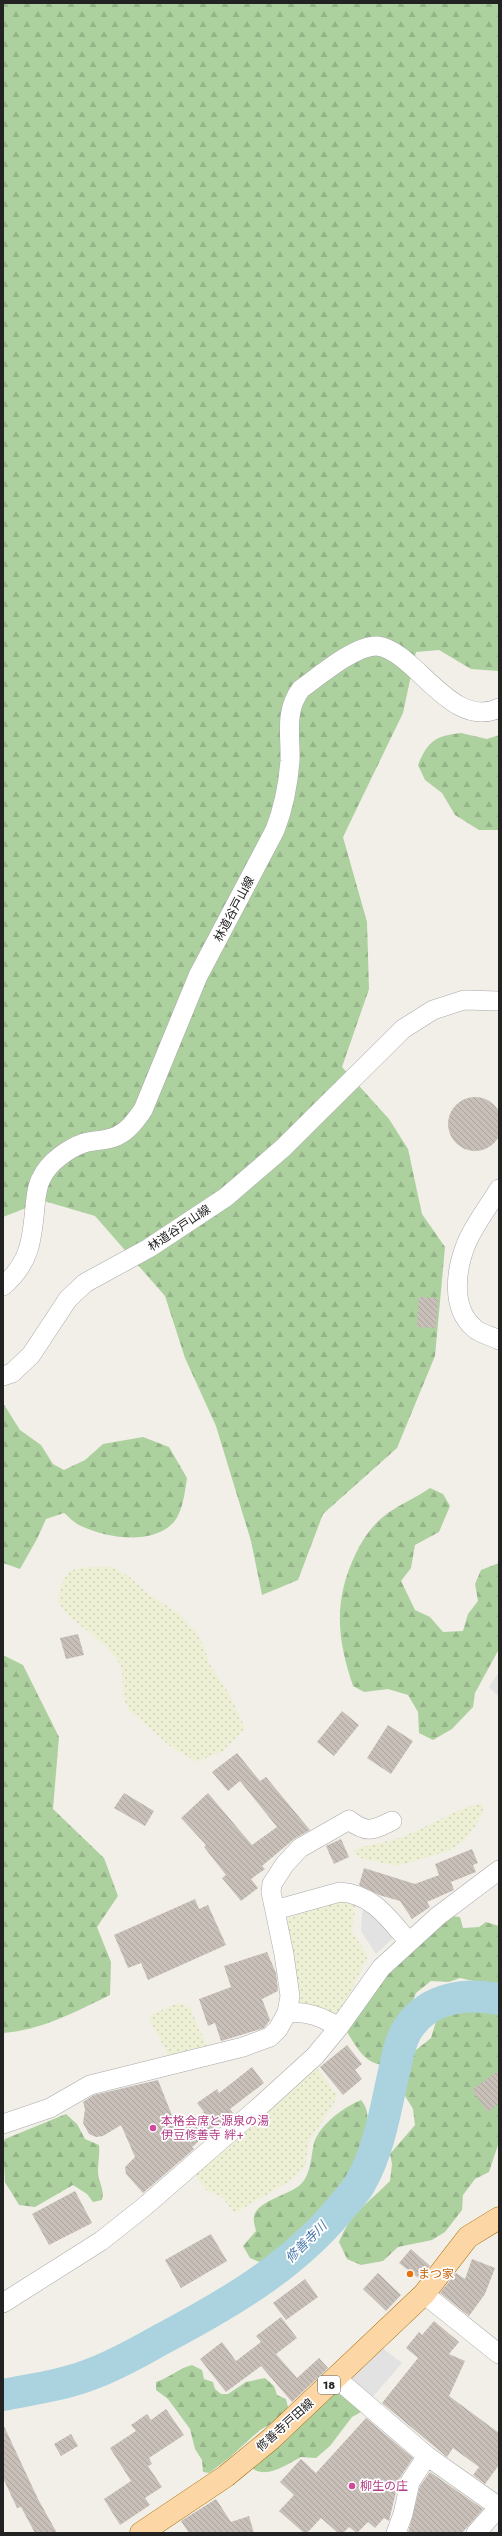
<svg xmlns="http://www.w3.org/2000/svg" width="502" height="2536" viewBox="0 0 502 2536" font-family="Jost,'Noto Sans JP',sans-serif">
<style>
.farmland{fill:url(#farmland-dots)}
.forest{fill:url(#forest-firs)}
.parking{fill:#e2e2e2}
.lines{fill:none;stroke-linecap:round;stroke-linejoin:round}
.river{stroke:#aad3df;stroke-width:32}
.building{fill:url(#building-back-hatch)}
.street-casing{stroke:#a9a9a9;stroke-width:20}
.primary-casing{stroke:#a06b00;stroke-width:23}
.street{stroke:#fff;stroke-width:19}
.primary{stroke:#fcd6a4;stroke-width:22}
.hotel-dot{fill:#d1479c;stroke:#fff;stroke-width:1.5}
.food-dot{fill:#e8710a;stroke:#fff;stroke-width:1.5}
.labels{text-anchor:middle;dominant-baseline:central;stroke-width:3.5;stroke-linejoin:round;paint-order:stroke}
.shield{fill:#fff;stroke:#646464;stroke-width:1}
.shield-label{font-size:11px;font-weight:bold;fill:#222}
.street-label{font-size:12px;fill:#222;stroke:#fff}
.hotel-label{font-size:12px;fill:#b23c85;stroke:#fff;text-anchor:start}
.food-label{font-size:12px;fill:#c56008;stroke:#fff;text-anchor:start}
.water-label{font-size:13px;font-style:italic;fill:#4a7aab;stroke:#fff}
</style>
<defs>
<pattern id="farmland-dots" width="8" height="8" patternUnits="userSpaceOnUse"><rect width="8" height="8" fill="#eef0d5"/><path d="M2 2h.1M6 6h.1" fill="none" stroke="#ccceb7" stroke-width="1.8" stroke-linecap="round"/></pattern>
<pattern id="forest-firs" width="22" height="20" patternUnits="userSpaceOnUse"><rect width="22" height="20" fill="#add19e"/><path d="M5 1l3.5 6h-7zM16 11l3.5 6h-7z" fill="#95b388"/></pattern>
<pattern id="building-back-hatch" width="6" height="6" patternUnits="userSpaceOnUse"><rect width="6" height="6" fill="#c7bfb8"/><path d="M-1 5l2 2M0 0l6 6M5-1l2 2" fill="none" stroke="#aba49e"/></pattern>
</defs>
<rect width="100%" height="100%" fill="#f2efe9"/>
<path class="farmland" d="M85,1567h28l14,8 24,21 26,16 18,19 9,15 5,17 20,31 16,34 -22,23 -26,11 -27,-16 -42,-37 -5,-13 -1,-26 -5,-11 -11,-13 -42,-34 -6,-12 3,-15 8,-14z
M482,1803l1,10 -9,15 -10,13 -16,10 -50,15 -38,-8 -6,-6 1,-3 48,-12 61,-29z
M343,1899l13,3 -4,30 16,24 -27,56 -5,2 -37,-7 -14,-88z
M178,2003l12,5 18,40 -38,10 -21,-39 3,-5z
M315,2066l23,30 -29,46 -4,24 -15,15 -55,32 -13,-16 -16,-7 -11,-15z"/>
<path class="forest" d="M3,3h496v668l-28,-2 -32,-19 -23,2 -13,61 -60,124 24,85 2,67 -27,78 47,52 19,30 14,65 23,33 -10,109 -38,92 -74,66 -25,66 -36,15 -11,-54 -35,-115 -31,-68 -20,-62 -70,-80 -51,-15 -41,16z
M461,733l26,6 12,-4v95h-20l-24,-15 -13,-22 -17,-13 -7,-15c10,-24 17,-29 43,-32z
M3,1403l17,27 21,15 12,19 11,6 21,-10 18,-16 40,-7 26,10 18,31c-2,13 -4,33 -13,44 -22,24 -67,16 -93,4 -7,-3 -12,-9 -17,-13l-18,6 -9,20 -17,30 -17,-6z
M430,1488l13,6 7,12 -11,26 -24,13 -4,23 -10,13 14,29 15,7 13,15 20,-1 5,-17 10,-13 -3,-17 6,-14 18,-7v86l-24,44 -2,14 -21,22 -19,11 -14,-7 -1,-21 -10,-17 -20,-6 -24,3 -11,-6c-16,-48 -20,-85 3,-133 8,-16 17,-29 32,-40 13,-9 29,-16 42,-25z
M3,1655l20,10 36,72 -6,72 51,49 14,38 -21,31 14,35 -1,33c-35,17 -68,35 -107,38z
M447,1916l13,1 3,11 16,-1 7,-5 13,4v61l-16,1 -10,-7 -13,-3 -11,4 -18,-1 -15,12 -8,20 -17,22 -3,15 -7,15c-18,-4 -25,-19 -34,-33l26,-44z
M480,2005l19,5v132l-10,30 -14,7 -12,16 -1,15 -17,22 -13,8 -34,7 -15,14 -22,4 -14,-6 -8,-17c11,-28 30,-40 51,-61l2,-17 -2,-10 25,-29 -2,-16 -11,-18 -1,-10 2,-13 13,-18 15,-12 6,-20 30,-12z
M361,2100c13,16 3,29 -1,46 -1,6 0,14 -3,18 -3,6 -9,10 -12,14 -15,19 -25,49 -50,57l-7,13 -26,15 -12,-5 -7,-12 13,-15c-1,-4 -3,-11 -2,-15 4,-16 37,-21 48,-33 9,-10 9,-27 12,-40 6,-19 30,-36 47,-43z
M66,2114l11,10 8,15 14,6c1,10 -1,17 -1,26 0,11 7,18 4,29l-9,2 -6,-8 -14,-9 -38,22 -16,-2 -14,-23 -2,-37 2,-6z
M192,2365l10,5 2,9 9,3 2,7 6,5h7l18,-12 19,-4 9,8 3,9 9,4 2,8 -4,10 -24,13 -31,28 -20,15 -6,-1 -1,-12 -7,-11 -5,-20 -22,-30 -12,-9v-8c13,-4 23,-14 36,-17z
M338,2391l25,20 -11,6 -22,29 -14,12 -15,-1c-12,6 -36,24 -50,10z"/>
<path class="parking" d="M499,1672v25l-10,-10z
M363,1904l21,22 9,12 -17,16 -15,-23z
M381,2347l21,16 -32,37 -24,-21z"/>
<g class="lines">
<path class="river" d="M3,2395c30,-6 62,-10 91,-22 24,-9 46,-22 68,-34 66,-35 130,-72 178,-130 6,-8 16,-17 21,-27 18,-32 24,-70 32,-106 4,-16 6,-35 16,-49 21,-30 57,-34 90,-28"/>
</g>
<path class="building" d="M448 1124a27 27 0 1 1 54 0a27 27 0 1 1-54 0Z
M419,1297l19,1 -2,30 -19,-1z
M78,1634l6,21 -18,4 -6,-21z
M342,1711l17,14 -25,31 -17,-14z
M388,1725l25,16 -22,33 -24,-16z
M237,1753l23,28 6,-4 44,53 -16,9 -32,27 3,3 -14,10 7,9 -17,13 -19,-23 4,-3 -22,-28 2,-2 -25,-27 27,-25 44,52 25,-18 -37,-46 -12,10 -16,-19z
M124,1793l30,18 -9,15 -31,-18z
M341,1839l8,18 -15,7 -8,-18z
M472,1849l6,14 -5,2 3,7 -25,10 3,8 -27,12 3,5 -18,12 -12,-18 -21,-6 -20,-10 5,-17 51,16 24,-9 -4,-11z
M195,1899l4,10 9,-4 18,40 -78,35 -7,-17 -13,5 -14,-33z
M267,1952l9,21 2,18 -16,8 8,21 -6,8 -43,13 -6,-18 -7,3 -9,-27 32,-12 -7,-21z
M347,2045l15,19 -7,6 7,9 -19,16 -23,-28z
M252,2067l12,16 -34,26 4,5 -31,21 1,2 -12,10 2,2 -51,44 -17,-19 -1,-7 10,-10 -14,-32 -18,11 -7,1 -7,-3 -6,-11 2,-14 -2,-7 11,-7 64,-15 21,53 25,-21 -7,-9 20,-14 2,4z
M499,2070v33l-11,9 -16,-22z
M75,2191l17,32 -43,22 -17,-31z
M211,2234l16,27 -46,27 -16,-28z
M411,2249l19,17 -10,13 -21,-16z
M472,2259l23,9 -10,26 -16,22 -29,-23 16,-20 9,6z
M378,2273l23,22 -15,16 -23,-22z
M305,2279l13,18 -32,23 -13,-17z
M281,2317l16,21 -21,16 21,24 22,-20 9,10 -36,34 -31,-36 -35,26 -26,-33 22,-17 14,19 25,-19 -5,-6z
M434,2321l25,21 -10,12 16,7 -16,35 50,37v32l-14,19 -12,-9 6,-8 -26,-19 -6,9 -65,-54 36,-45 -12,-10 13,-16 3,3z
M166,2409l18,26 -35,23 3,6 -4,2 14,21 -17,11 5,7 -30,20 -16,-26 27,-18 -21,-33 26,-17 -5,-6 16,-11 4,6z
M366,2418l47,40 -14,21 -10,42 -5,-3 -9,10 -7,-6 -11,11 -8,-6 -6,6h-5l-17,-15 -14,15h-3l-25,-22 15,-16 -14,-13 21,-23 15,14z
M3,2424l35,75 19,34h-22l-14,-26 -4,1 -14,-30z
M71,2434l7,12 -17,10 -7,-12z
M430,2472l53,37 -21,24h-54l12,-47z
M216,2499l15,23 18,-6 5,17h-65l-8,-12z"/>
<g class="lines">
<defs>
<path id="street" d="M499,1189c-10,17 -24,35 -32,53 -11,26 -17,65 7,86 6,6 18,8 25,12
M3,1286c27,-23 29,-46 32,-79 1,-10 2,-22 7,-30 7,-15 27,-29 42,-34 11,-3 23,-2 33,-7 12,-6 18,-15 26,-26l55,-134 77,-146c9,-23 13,-44 15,-69 1,-25 -6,-50 11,-72 17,-12 54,-44 76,-43 38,4 74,85 122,62
M3,1376l9,-3 19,-18 37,-56 17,-16 64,-35 77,-51 57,-49 120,-119 30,-19 31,-10 35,1
M275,1910l65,-18c33,2 49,27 69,50
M287,2013c20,-3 36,5 52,14
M3,2124l47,-16 40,-23 153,-38 27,-10 8,-8 9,-16 3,-17 -6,-42 -13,-62 1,-8 13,-20 15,-16 49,-28c18,14 24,10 43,1
M424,2294l75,60
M3,2303l98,-62 43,-34 115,-100 56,-51 24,-29 42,-59 57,-52 61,-46
M336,2378l91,78 72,51
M396,2533l7,-19 7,-32 17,-26
M476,2533l23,-26"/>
<path id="primary" d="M141,2533l85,-57 45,-37 153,-145 44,-57 31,-19"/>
</defs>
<use href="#street" class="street-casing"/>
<use href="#primary" class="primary-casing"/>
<use href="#street" class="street"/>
<use href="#primary" class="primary"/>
</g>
<g class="hotel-dot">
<circle cx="153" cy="2128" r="4"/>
<circle cx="352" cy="2486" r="4"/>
</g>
<circle class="food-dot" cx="410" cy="2274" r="4"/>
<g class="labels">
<rect class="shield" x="318" y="2376" width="22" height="18" rx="3"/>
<g class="shield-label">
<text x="329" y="2385">18</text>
</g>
<g class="street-label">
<text transform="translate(234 909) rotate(-62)">林道谷戸山線</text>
<text transform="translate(179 1228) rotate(-34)">林道谷戸山線</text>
<text transform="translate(285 2425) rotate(-42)">修善寺戸田線</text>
</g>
<g class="hotel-label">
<text x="161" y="2121">本格会席と源泉の湯<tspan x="161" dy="14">伊豆修善寺 絆+</tspan></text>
<text x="360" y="2486">柳生の庄</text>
</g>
<g class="food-label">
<text x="418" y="2274">まつ家</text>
</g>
<g class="water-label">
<text transform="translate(306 2242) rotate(-45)">修善寺川</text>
</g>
</g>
<rect width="502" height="2536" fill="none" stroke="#222222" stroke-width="8"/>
</svg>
